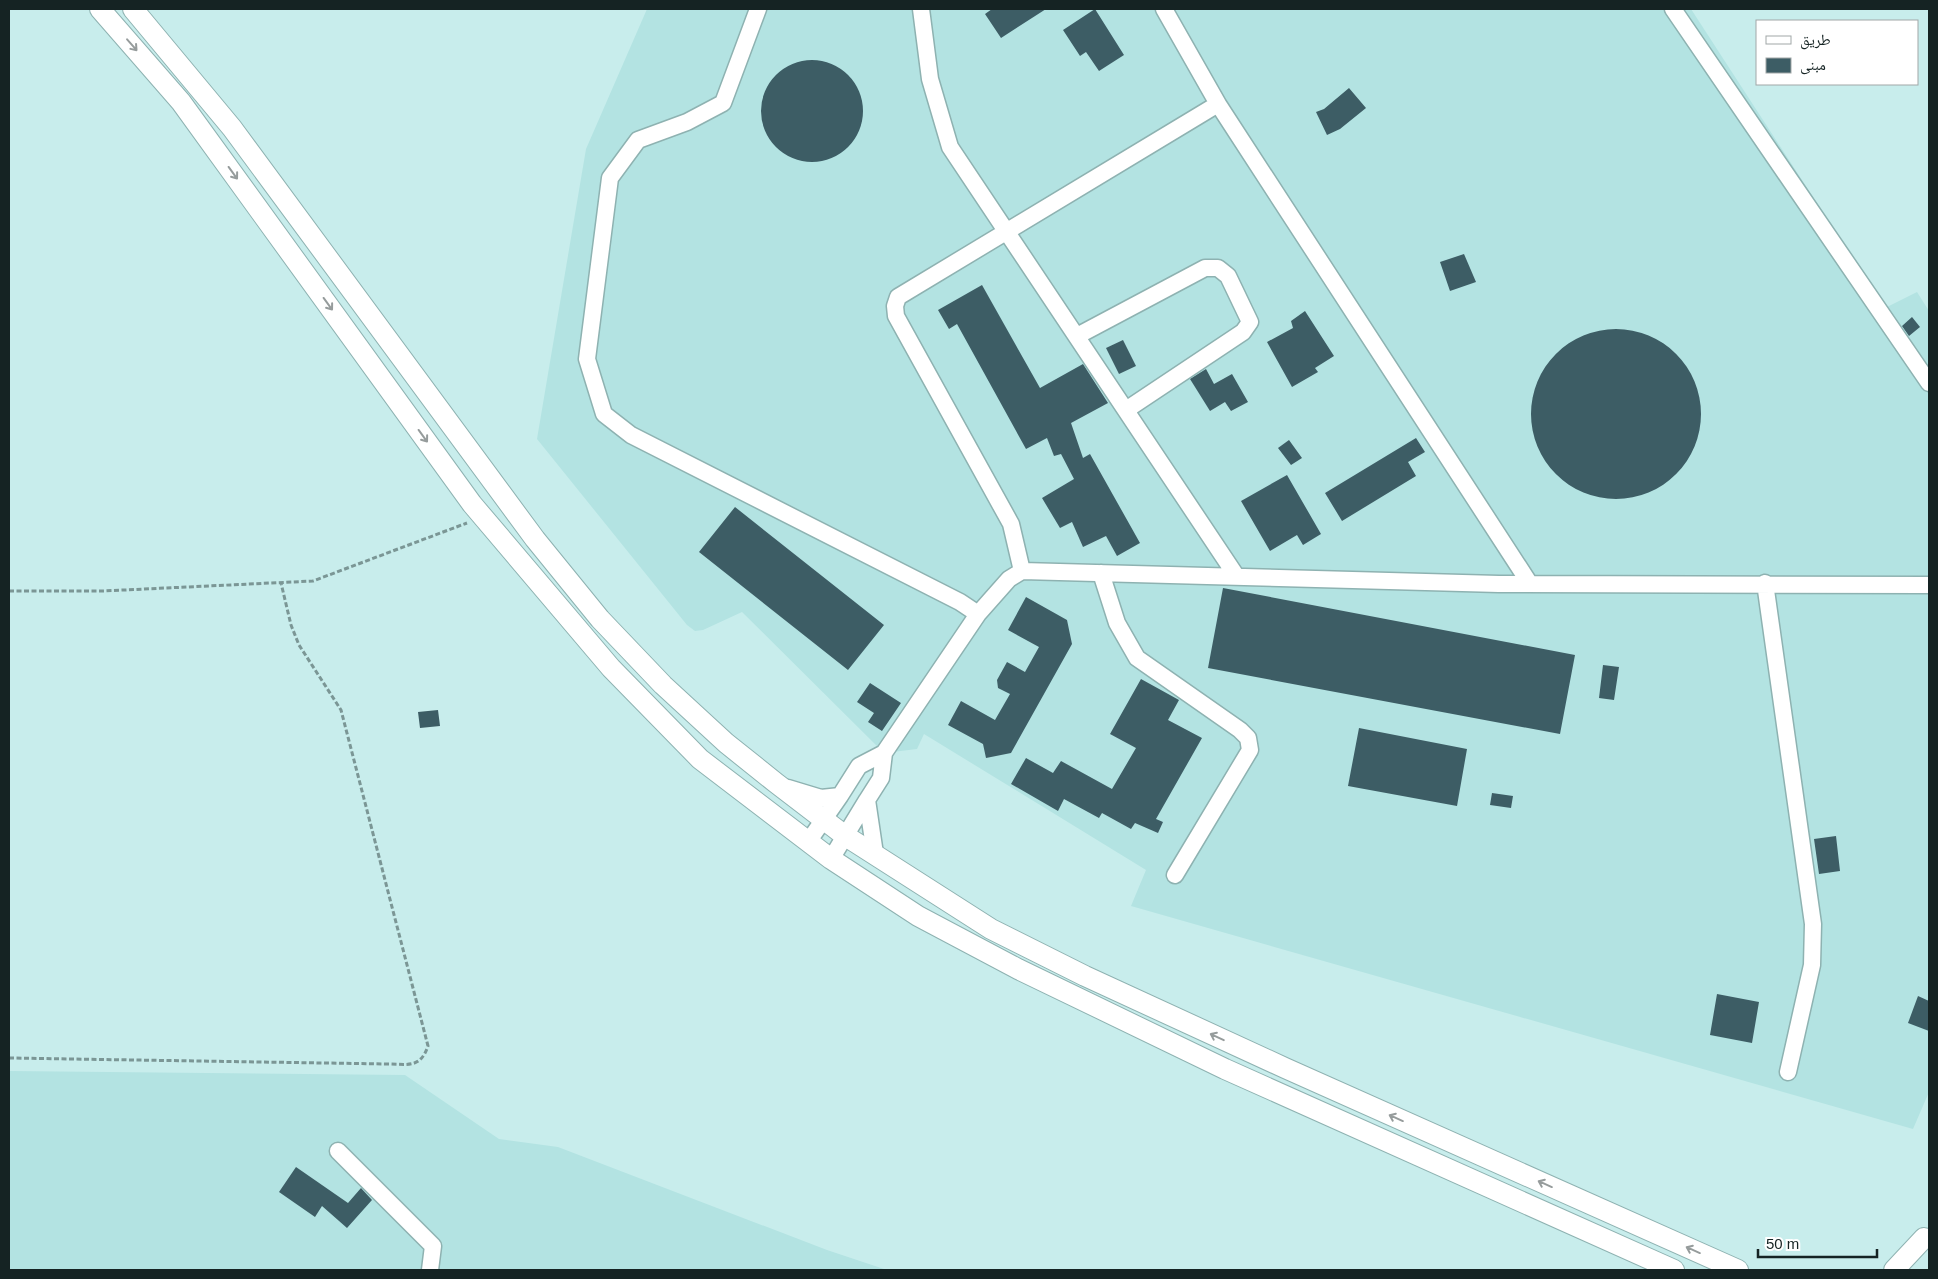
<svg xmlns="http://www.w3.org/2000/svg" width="1938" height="1279" viewBox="0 0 1938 1279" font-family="Arial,'Noto Naskh Arabic',sans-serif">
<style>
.built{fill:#b3e3e2}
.building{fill:#3d5d65}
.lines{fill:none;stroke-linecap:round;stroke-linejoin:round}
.minor-casing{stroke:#8eb2b1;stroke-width:19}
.major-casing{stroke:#8eb2b1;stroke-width:22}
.path{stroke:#7b9695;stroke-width:3;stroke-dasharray:5 2.5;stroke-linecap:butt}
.minor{stroke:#fff;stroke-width:16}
.major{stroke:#fff;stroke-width:20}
.oneway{stroke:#969c9c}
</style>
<rect width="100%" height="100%" fill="#c8edec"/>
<path class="built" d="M647,9h1044l194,299 32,-16 12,19v781l-16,37 -782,-223 15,-36 -222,-136 -7,15 -33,4 -142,-141 -39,18 -8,1 -8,-6 -150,-186 49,-290z
M9,1071l396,4 94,64 59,8 269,103 60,20h-878z"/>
<path class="building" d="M992,9h54l-45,29 -16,-24z
M1095,9l29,46 -25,16 -13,-19 -6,4 -17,-26z
M761 111a51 51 0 1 1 102 0a51 51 0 1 1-102 0Z
M1349,88l17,20 -26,21 -13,6 -11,-23 8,-3z
M1464,254l12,28 -26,9 -10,-29z
M982,285l58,103 43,-24 25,39 -37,20 12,35 7,-4 50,89 -23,13 -11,-20 -23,11 -11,-25 -12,6 -18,-30 32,-19 -13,-25 -7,2 -7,-18 -21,11 -69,-125 -8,5 -11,-19z
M1305,311l29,45 -19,12 3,4 -26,15 -25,-45 26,-14 -2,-7z
M1912,317l8,10 -11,9 -7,-10z
M1531 414a85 85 0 1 1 170 0a85 85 0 1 1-170 0Z
M1123,340l13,26 -17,8 -13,-26z
M1206,369l8,15 18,-10 16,28 -17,9 -6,-9 -15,9 -20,-32z
M1416,438l9,14 -17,10 8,14 -74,45 -17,-28z
M1289,440l13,18 -11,7 -13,-17z
M1287,475l34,59 -18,11 -6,-10 -27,16 -29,-50z
M735,507l149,118 -36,45 -149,-118z
M1223,588l352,67 -15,79 -352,-66z
M1026,597l41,23 5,24 -61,109 -25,5 -3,-14 -35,-19 13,-24 34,19 15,-26 -12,-6 -1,-8 10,-18 18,10 14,-25 -31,-17z
M1603,665l16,2 -5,33 -15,-2z
M1141,679l38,21 -11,20 34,18 -46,81 7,3 -5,11 -23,-10 -4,6 -29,-16 -3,5 -35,-19 -6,12 -47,-27 15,-26 27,15 8,-12 51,28 24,-41 -26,-14z
M870,683l31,20 -19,28 -14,-9 6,-9 -17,-11z
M438,710l2,16 -20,2 -2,-16z
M1359,728l108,21 -10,57 -109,-20z
M1492,793l21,3 -2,12 -21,-3z
M1836,836l4,35 -21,3 -5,-35z
M1717,994l42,8 -7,41 -42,-8z
M1918,996l11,5v30l-21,-8z
M296,1167l52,36 13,-15 11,12 -25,28 -25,-22 -7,11 -36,-25z"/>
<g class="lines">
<defs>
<path id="minor" d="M758,9l-35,94 -36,19 -49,18 -28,38 -23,181 17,55 27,21 329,167 18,12
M921,9l9,70 20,68 287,430
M1164,9l54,95 312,480
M1673,9l256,374
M1077,336l128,-68h13l10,8 22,46 -7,10 -117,78
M1022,571l-11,-47 -115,-208 -1,-10 3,-9 320,-193
M1101,573l16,50 20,35 103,72 8,8 2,12 -75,125
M1765,583l48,341 -1,41 -24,107
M788,788l33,10 19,-2 19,-30 25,-13
M808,842l32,-46
M875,854l-8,-54 14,-22 3,-25 94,-139 31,-35 13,-8 477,13 430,1
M831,859l36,-59
M338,1151l95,95 -3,24"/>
<path id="major" d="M100,9l81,93 291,402 139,164 89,91 131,100 87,57 100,53 207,100 449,201
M133,9l99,119 303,411 65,80 63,66 63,58 50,40 68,52 147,94 94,47 200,92 453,202
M1894,1270l30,-32"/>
</defs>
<use href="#minor" class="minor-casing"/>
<use href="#major" class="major-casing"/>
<path class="path" d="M9,591h94l210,-10 154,-58
M9,1058l378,6c21,0 33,5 41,-18l-87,-336 -42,-65 -8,-20 -10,-42"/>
<use href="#minor" class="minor"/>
<use href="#major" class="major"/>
</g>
<defs><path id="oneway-shaft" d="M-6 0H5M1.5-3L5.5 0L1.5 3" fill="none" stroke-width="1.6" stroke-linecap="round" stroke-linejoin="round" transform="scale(1.25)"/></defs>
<g class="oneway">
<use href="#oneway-shaft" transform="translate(132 45) rotate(49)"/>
<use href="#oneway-shaft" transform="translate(233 173) rotate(54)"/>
<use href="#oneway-shaft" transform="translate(328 304) rotate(54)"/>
<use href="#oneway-shaft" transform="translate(423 436) rotate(54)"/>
<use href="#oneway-shaft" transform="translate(1217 1037) rotate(-155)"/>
<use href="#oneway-shaft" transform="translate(1396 1118) rotate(-156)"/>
<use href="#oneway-shaft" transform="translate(1545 1184) rotate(-156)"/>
<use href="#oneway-shaft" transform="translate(1693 1250) rotate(-156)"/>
</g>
<rect width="1938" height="1279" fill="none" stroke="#152323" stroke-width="20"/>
<rect x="1756" y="20" width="162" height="65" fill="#ffffff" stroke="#a1a7a7"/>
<rect x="1766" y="36" width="25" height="8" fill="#ffffff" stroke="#a1a7a7"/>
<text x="1800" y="45" font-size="15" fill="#152323">طريق</text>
<rect x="1766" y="58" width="25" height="15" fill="#3d5d65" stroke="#a1a7a7"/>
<text x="1800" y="70" font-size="15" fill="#152323">مبنى</text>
<path d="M1758 1249v8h119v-8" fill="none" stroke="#152323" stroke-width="2.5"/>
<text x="1766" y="1249" font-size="15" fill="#152323" stroke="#ffffff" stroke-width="4" paint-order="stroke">50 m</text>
</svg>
